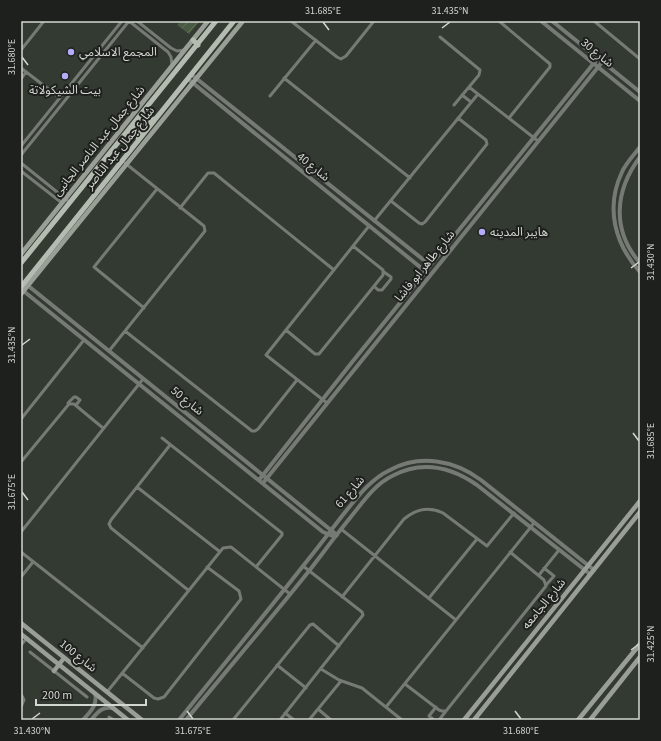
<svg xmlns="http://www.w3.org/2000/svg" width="661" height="741" viewBox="0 0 661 741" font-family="'Source Sans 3','Noto Sans Arabic',sans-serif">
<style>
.garden{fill:url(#garden-furrows)}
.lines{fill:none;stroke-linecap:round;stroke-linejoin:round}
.minor{stroke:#767a75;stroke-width:3}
.tertiary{stroke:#767a75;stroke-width:4}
.secondary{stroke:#999f97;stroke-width:4.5}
.primary{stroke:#b4bbb1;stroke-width:5}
.ticks{fill:none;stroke:#d3d7d1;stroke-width:1.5}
.poi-dot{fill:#b3adf9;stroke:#1d201c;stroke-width:1.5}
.labels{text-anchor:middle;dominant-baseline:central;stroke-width:4;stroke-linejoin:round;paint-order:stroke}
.poi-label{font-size:12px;fill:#d3d7d1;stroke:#1d201c;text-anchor:start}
.street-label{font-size:12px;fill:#d3d7d1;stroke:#1d201c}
.neatline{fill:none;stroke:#d3d7d1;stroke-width:1.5}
.ticks-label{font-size:10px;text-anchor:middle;fill:#d3d7d1}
</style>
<defs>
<pattern id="garden-furrows" width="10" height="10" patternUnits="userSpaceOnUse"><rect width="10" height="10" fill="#485a42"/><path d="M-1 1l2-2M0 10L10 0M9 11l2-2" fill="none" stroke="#62715c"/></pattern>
</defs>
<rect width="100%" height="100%" fill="#333a31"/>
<path class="garden" d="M181,21h19l-11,13 -12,-9z"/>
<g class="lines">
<path class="minor" d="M129,21l39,31 3,5 1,8
M137,21l34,27 6,3 7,-1
M291,21l46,36 4,2 5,-3 28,-35
M499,21l51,43v3l-41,51
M594,21l46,38
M440,37l40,33 -1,5 -25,30
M21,50l23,-29
M21,68l39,30
M284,78l126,100
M21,79l5,-7
M469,87l69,54
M462,95l9,7
M270,96l46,-56
M21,146l101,-125
M21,155l108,-134
M21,163l46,37
M21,171l41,32
M391,201l28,22 3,1 3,-2 62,-78 -1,-4 -28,-22
M180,208l28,-35h6l120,97
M374,221l104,-127
M374,286l4,4h4l9,-11v-2l-7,-5
M144,308l-50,-41 63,-78
M286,330l29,24h4l64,-79v-5l-30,-24
M125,331l127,100h3l3,-2 39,-49
M109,351l96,-120 -1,-5 -79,-63
M68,403l6,-6h2l4,3 -4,5
M327,403l-61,-48 103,-129
M21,419l63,-79
M162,438l120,95v2l-26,32
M170,445l-59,75 -2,4 2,4 77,62
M21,462l48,-58h5l29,24
M137,487l82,64
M341,529l115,91
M21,532l122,-153
M21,552l122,96
M544,568l10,8 -8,9
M539,575l20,-25
M21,577l12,-15
M342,597l62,-78c12,-10 25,-13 39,-6l44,33 27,-33
M429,598l48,-59
M21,645l6,-7
M30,652l57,45
M277,665l29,23
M321,669l18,11 23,8 40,32
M122,673l32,25 4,1 6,-2 77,-98 -2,-8 -32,-24
M405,684l34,26 3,1h4l100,-125 -2,-6 -34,-28
M107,692l116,-144 8,-1 59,47
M21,694l3,6 -3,7
M386,707l148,-184
M318,709l13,11
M285,713l9,7
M109,717l5,3
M233,720l77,-95 3,-1 26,22
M280,720l83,-105 -1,-3 -59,-46
M309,720l32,-39
M434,720l-5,-4 7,-9
M439,720l7,-9"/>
<path class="tertiary" d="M541,21l99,80
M552,21l88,71
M192,75l238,190
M188,79l237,192
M640,147c-6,8 -14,16 -18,25 -17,36 -7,72 18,100
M640,157c-25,33 -29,73 0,106
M26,284l311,251
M21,289l302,243 12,5
M259,480l94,-119 245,-303
M263,483l340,-422
M83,720c7,-8 15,-15 12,-27
M91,720c7,-8 11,-14 22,-12
M179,720c41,-51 83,-102 124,-154 13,-16 26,-33 39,-50 14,-17 27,-36 48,-46 30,-16 64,-10 91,10l113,90
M186,720c41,-50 83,-99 123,-149 14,-18 27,-36 41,-53 13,-16 24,-33 42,-42 30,-16 59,-9 85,9l113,89"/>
<path class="secondary" d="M21,254l187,-233
M21,294l222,-273
M21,623l121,97
M21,634l107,86
M54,671l10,-13
M464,720l176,-219
M474,720l166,-208
M578,720l62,-76
M590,720l50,-63"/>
<path class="primary" d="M193,40l5,5
M143,113l-2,7 2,3h3l8,-4
M129,132l5,-4 4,1 1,3 -1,9
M21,263l195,-242
M21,287l213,-266"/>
</g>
<path class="ticks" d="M323,22l6,8M442,28l8,-6M22,57l6,8M631,268l8,-6M22,345l8,-6M633,433l6,8M22,492l6,8M631,650l8,-6M187,711l6,8M515,711l6,8M32,719l8,-6"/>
<g class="poi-dot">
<circle cx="71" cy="52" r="4"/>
<circle cx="65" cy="76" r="4"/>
<circle cx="482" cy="232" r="4"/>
</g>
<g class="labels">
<g class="poi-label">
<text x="79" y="52">المجمع الاسلامي</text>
<text x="65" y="90" text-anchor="middle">بيت الشيكولاتة</text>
<text x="490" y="232">هايبر المدينه</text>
</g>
<g class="street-label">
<text transform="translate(597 53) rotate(39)">شارع 30</text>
<text transform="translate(99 141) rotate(-51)">شارع جمال عبد الناصر الجانبى</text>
<text transform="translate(120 148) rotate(-51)">شارع جمال عبد الناصر</text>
<text transform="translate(313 167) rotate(39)">شارع 40</text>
<text transform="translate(425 266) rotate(-51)">شارع طاهر ابو فاشا</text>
<text transform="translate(187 401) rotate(39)">شارع 50</text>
<text transform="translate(350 492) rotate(-49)">شارع 61</text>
<text transform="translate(544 604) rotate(-51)">شارع الجامعه</text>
<text transform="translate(78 656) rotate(39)">شارع 100</text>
</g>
</g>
<rect width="661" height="741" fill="none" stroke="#1d201c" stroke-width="44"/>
<path d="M36 699v6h110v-6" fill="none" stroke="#d3d7d1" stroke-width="2"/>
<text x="42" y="699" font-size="12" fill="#d3d7d1" stroke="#1d201c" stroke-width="3" paint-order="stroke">200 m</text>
<rect x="22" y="22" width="617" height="697" class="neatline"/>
<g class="ticks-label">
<text x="323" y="14">31.685°E</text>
<text x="450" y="14">31.435°N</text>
<text transform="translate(11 57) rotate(-90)" y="4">31.680°E</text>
<text transform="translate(650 262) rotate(-90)" y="4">31.430°N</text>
<text transform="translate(11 345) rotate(-90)" y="4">31.435°N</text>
<text transform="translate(650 441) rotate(-90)" y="4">31.685°E</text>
<text transform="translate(11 492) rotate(-90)" y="4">31.675°E</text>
<text transform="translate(650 644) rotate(-90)" y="4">31.425°N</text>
<text x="32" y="734">31.430°N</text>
<text x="193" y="734">31.675°E</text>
<text x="521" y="734">31.680°E</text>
</g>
</svg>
